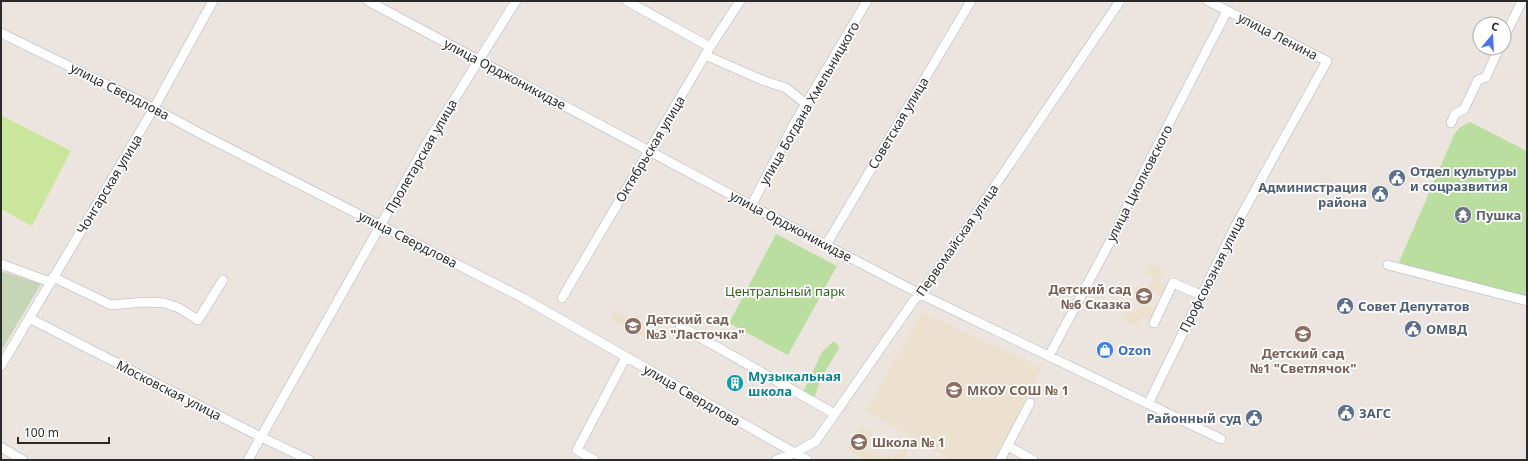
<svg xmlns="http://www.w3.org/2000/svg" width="1528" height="461" viewBox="0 0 1528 461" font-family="'Noto Sans',sans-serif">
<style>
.education{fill:#ece1cf}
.green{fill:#b9de9f}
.cemetery{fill:#c7d5b7}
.pitch{fill:#cae59c}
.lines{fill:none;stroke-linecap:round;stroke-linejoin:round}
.minor-casing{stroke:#afb2bb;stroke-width:10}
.minor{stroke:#fff;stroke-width:9}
.labels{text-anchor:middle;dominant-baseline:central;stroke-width:3.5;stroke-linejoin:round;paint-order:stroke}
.street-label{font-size:13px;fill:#2b2b2b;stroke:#fff}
.service-label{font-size:13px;font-weight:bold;fill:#4e5e75;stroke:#fff;text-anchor:start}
.worship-label{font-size:13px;font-weight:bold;fill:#5b616d;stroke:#fff;text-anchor:start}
.education-label{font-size:13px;font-weight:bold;fill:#785e54;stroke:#fff;text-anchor:start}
.park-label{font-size:13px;fill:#326420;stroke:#fff}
.shop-label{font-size:13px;font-weight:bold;fill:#366cbe;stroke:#fff;text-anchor:start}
.culture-label{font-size:13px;font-weight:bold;fill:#0d838f;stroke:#fff;text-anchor:start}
</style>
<rect width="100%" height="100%" fill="#ece5df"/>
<path class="education" d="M1149,263l16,8 -6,11 10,5 -5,10 -10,-4 -6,12 9,4 -6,12 -8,-4 -5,10 -17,-8 5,-10 10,4 7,-13 -10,-5 4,-9 10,4 6,-12 -9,-5z
M615,311l41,22 -5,9 -41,-23z
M922,312l120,56 -48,92h-44l-85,-49z
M861,425l12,6 -9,16 19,11 3,-4 7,4 10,-19 9,5 -9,16h-38l-19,-10z"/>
<path class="green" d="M1470,122l57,29v147l-127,-31 5,-2 -6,-3 55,-127 5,-7z
M776,234l61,32 -49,89 -59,-32z
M834,341l5,5 -1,4 -18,30 -5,16 -3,2 -8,-4v-4l18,-38z"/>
<path class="cemetery" d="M1,271l40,13 -40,67z"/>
<path class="pitch" d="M1,115l70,36 -39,75 -31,-17z"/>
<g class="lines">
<defs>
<path id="minor" d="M368,1l431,230 121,63 301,145
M627,1l83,46
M1,33l137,67 67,36 318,162 284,162
M1504,38l18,-37
M705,55l57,25 24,8 20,16
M1451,123l4,-9 9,-5 14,-29 8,-3 13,-29
M751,206l43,-82 73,-123
M826,245l145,-244
M1,264l49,18
M1388,265l139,36
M53,277l58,28 34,-3 20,1 14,5 19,12 25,-40
M562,298l148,-251 30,-46
M29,318l222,114 58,28
M1154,323l19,-40 28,12
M680,326l155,88
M1049,356l71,-133 13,-30 94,-182
M1,366l153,-258 59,-107
M1148,404l89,-181 90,-162 -119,-60
M1008,446l25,14
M1,447l22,13
M248,460l179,-317 89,-142
M594,460l-17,-10 49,-93
M776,460l19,-7 21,-12 96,-138 28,-36 180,-266
M1000,460l30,-57"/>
</defs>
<use href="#minor" class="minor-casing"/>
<use href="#minor" class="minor"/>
</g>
<defs>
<symbol id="civic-disc" viewBox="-11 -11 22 22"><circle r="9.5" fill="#5c6f8a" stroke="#fff"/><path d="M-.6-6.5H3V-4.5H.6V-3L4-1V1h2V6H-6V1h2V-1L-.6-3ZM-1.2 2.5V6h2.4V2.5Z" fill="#fff"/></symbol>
<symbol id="temple-disc" viewBox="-11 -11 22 22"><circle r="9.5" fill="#6b7280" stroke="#fff"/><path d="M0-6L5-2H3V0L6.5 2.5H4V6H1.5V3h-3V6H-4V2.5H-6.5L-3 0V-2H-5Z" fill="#fff"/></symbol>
<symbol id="school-disc" viewBox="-11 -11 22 22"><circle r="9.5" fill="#8d6e63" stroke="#fff"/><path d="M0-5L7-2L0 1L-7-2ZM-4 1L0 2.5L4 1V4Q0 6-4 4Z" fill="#fff"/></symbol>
<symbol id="shop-disc" viewBox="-11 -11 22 22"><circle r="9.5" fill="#3f7fe0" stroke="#fff"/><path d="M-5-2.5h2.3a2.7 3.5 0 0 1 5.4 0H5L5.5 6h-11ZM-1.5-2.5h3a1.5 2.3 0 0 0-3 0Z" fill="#fff"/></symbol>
<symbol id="building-disc" viewBox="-11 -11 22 22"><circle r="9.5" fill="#0f9aa8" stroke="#fff"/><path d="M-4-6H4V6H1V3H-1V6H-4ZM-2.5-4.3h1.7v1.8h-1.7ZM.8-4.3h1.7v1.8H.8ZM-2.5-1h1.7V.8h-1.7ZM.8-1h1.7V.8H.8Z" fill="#fff"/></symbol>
</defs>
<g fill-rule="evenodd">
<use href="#civic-disc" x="1387" y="168" width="20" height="20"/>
<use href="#civic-disc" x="1370" y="184" width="20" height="20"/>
<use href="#temple-disc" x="1453" y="205" width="20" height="20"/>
<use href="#school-disc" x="1134" y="286" width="20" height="20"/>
<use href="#civic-disc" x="1335" y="296" width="20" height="20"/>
<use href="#school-disc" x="623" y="316" width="20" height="20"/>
<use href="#civic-disc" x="1403" y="319" width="20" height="20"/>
<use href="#school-disc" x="1293" y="324" width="20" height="20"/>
<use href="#shop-disc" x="1095" y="340" width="20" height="20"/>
<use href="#building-disc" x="725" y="373" width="20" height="20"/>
<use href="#school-disc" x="944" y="380" width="20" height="20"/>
<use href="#civic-disc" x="1336" y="403" width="20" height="20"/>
<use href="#civic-disc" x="1244" y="408" width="20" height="20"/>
<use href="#school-disc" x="849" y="432" width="20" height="20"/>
</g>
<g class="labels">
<g class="street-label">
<text transform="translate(1278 36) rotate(27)">улица Ленина</text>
<text transform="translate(505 74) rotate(28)">улица Орджоникидзе</text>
<text transform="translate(120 91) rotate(27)">улица Свердлова</text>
<text transform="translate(809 103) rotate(-60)">улица Богдана Хмельницкого</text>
<text transform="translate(898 123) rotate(-59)">Советская улица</text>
<text transform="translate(650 149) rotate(-59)">Октябрьская улица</text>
<text transform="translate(421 156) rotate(-60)">Пролетарская улица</text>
<text transform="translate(1139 183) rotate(-63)">улица Циолковского</text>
<text transform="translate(109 184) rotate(-59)">Чонгарская улица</text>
<text transform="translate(791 226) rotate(28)">улица Орджоникидзе</text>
<text transform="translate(408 239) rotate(27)">улица Свердлова</text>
<text transform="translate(957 240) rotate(-55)">Первомайская улица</text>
<text transform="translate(1212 274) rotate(-63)">Профсоюзная улица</text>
<text transform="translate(169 390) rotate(27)">Московская улица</text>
<text transform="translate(692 395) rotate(30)">улица Свердлова</text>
</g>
<g class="service-label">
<text x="1410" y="171">Отдел культуры<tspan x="1410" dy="15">и соцразвития</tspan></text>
<text x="1367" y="187" text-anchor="end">Администрация<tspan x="1367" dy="15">района</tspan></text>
<text x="1358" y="306">Совет Депутатов</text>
<text x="1426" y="329">ОМВД</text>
<text x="1359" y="413">ЗАГС</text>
<text x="1241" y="418" text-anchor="end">Районный суд</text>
</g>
<g class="worship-label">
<text x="1476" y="215">Пушка</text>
</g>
<g class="education-label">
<text x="1131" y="289" text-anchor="end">Детский сад<tspan x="1131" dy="15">№6 Сказка</tspan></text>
<text x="646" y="319">Детский сад<tspan x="646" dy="15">№3 "Ласточка"</tspan></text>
<text x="1303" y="353" text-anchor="middle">Детский сад<tspan x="1303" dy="15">№1 "Светлячок"</tspan></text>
<text x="967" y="390">МКОУ СОШ № 1</text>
<text x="872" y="442">Школа № 1</text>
</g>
<g class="park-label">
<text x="785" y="291">Центральный парк</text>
</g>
<g class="shop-label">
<text x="1118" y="350">Ozon</text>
</g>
<g class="culture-label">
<text x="748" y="376">Музыкальная<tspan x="748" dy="15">школа</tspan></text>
</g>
</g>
<rect width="1528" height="461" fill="none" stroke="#2b2b2b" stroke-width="4"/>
<g transform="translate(1492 36) rotate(18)"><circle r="19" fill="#ffffff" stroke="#aaaaaa"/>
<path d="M0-3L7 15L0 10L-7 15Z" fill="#4b73ed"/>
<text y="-6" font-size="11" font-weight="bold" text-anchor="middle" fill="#2b2b2b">С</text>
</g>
<path d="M18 437v6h91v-6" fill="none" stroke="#2b2b2b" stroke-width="2"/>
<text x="24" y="437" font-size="12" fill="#2b2b2b" stroke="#ffffff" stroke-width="3" paint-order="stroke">100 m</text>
</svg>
